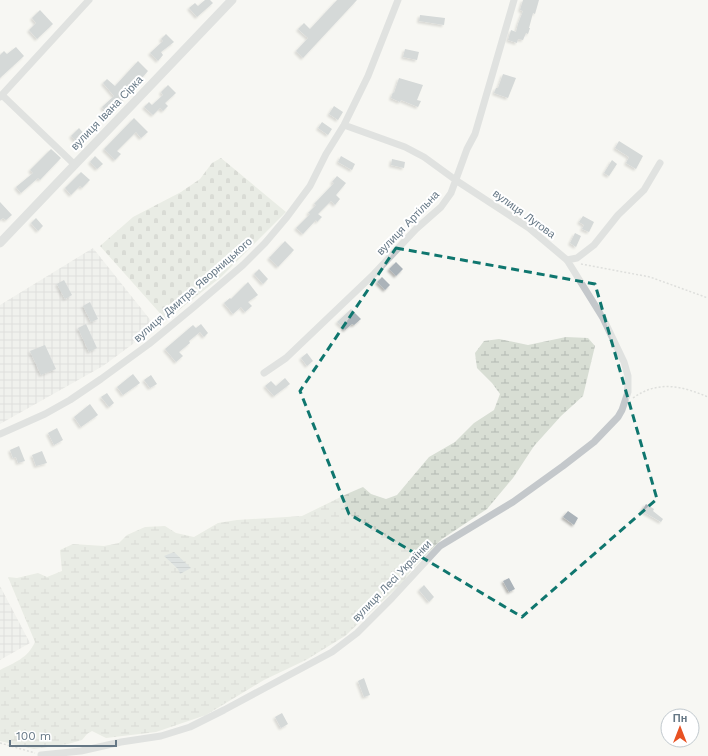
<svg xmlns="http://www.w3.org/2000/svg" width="708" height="756" viewBox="0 0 708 756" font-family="'Work Sans',sans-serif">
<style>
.industrial{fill:url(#industrial-grid)}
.wetland{fill:url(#wetland-marsh)}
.cemetery{fill:url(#cemetery-stones)}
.water{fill:url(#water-rules)}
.building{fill:#abb3b9;filter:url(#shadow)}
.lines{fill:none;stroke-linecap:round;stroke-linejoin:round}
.path{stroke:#bec0c2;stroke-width:1.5;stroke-dasharray:2 2;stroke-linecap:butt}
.minor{stroke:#c4c8cb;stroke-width:7}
.tertiary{stroke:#c4c8cb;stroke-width:9}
.marked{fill:none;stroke:#0f766e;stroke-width:3;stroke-dasharray:8 5;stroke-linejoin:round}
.labels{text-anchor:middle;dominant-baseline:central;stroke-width:4;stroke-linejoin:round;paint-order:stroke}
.street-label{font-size:11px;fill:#657785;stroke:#fff}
</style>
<defs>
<pattern id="industrial-grid" width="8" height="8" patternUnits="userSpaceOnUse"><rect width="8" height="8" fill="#e7e8e7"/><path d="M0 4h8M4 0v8" fill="none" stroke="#bfc1c1"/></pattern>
<pattern id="wetland-marsh" width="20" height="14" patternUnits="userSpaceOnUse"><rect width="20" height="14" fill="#d8ded4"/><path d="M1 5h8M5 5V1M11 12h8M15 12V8" fill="none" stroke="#b3b9b2"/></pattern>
<pattern id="cemetery-stones" width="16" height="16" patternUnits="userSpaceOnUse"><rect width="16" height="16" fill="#d8ded4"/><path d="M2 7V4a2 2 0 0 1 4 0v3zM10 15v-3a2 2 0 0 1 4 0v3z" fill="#b3b9b2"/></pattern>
<pattern id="water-rules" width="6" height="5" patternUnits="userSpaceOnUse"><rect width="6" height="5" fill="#bcc8cc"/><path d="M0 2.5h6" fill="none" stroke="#9ca7ab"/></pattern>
<filter id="shadow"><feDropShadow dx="-2" dy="2" stdDeviation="1" flood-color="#0004"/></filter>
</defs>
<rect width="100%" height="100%" fill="#f7f7f3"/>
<path class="industrial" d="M93,248l63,79 -53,39 -103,58v-119z
M0,586l30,57 -30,17z"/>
<path class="wetland" d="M566,337l22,1 7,8 -12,50 -22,20 -27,30 -21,32 -26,31 -45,30 -28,28 -11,15 -58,54 -39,24 -42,20 -58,35 -50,17 -50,6 -14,-7 -5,3 -5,6 -14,4 -34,5 -34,-8v-71c15,-8 27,-11 35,-28l-27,-65 9,1 21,-5 9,4 15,-6 -2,-21 13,-6 31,2 15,-3 8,-8 18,-8 20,-1 11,7 18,4 24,-14 19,-3 65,-4 47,-23 14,-6 8,7 15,5 11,-4 32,-38 26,-15 19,-19 20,-13 6,-16 -8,-11 -15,-15 -2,-15 9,-12 15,-2 29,6z"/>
<path class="cemetery" d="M221,158l65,54 -65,65 -55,43 -66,-74 33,-29 48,-25 19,-13 12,-16z"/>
<path class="water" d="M174,552l17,16 -11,6 -2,-5 -14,-13z"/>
<path class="building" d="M205,0h5l3,3 -16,14 -8,-9 6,-5 3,3z
M337,0h20l-54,58 -7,-7 12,-13 -10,-9 6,-6 6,6z
M523,0h16l-4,14 -2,-1 -4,15h1l-2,6 -2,-1 -3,7 -5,-1 -1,4 -9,-3 3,-10 5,2 2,-8 5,-13 -3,-1z
M40,10l13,14 -16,15 -8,-9 7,-7 -4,-5z
M420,15l25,3 -1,7 -25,-4z
M166,34l8,8 -13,10 2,3 -5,6 -8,-8 13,-12 -2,-2z
M16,47l8,9 -24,22v-23l4,-4 3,3z
M405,49l14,3 -2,8 -14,-3z
M138,61l10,10 -6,7 -2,-2 -18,17 4,4 -17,18 -7,-8 12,-11 -11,-13 4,-4 8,7z
M503,74l13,4 -8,20 -14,-5 2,-5h2z
M399,78l24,7 -6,15 4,1 -3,6 -17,-7 -1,2 -9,-4 2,-6 1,1z
M168,85l8,8 -11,10 3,3 -5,5 -3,-3 -7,7 -9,-8 5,-5 3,3 11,-10 -2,-3z
M334,106l9,6 -5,8 -9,-6z
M134,118l14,14 -7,6 -5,-6 -19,19 4,3 -6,6 -11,-11z
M322,122l10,7 -4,6 -10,-7z
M79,128l7,8 -5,5 -1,-2 -3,3 -6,-6z
M619,141l24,15 -7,13 -10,-6 3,-6 -14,-9z
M51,149l10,9 -21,22 -2,-2 -17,15 -5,-6 17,-14 -3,-3z
M95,156l8,8 -6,5 -7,-7z
M341,156l14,8 -3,6 -14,-8z
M392,159l13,3 -1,6 -13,-3z
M612,160l5,4 -8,12 -5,-3z
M81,172l9,8 -8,8 -2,-2 -9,9 -6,-7z
M337,176l9,7 -10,12 4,4 -5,6 -4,-4 -13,13 4,3 -5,5 -1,-2 -13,14 -7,-6 14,-14 -2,-1 8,-8 -2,-1 20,-21 -2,-1z
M0,202l12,13 -6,5 -3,-2 -3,2z
M583,216l11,6 -5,10 -7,-3 2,-4 -5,-3z
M36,218l7,8 -5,5 -7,-8z
M575,233l6,3 -5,11 -6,-4z
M285,241l9,9 -16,17 -9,-9z
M396,262l7,7 -7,7 -7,-7z
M259,269l9,10 -5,5 -9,-10z
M382,277l8,8 -5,5 -8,-8z
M64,280l8,15 -7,4 -8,-15z
M248,282l10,13 -10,7 4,4 -7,6 -4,-5 -8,7 -9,-11 6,-5 1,1z
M90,302l8,17 -7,3 -8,-16z
M351,309l10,10 -7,6 -2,-1 -7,6 -8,-8z
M86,324l11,24 -8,4 -11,-24z
M201,324l7,9 -4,4 -4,-5 -11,9 1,2 -11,9 4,4 -7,6 -11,-13 28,-24 3,3z
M45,345l11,24 -15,6 -11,-24z
M307,353l6,8 -6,5 -6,-8z
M133,374l7,9 -17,12 -6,-8z
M151,375l6,9 -7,4 -6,-8z
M285,378l5,6 -16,12 -9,-10 6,-5 5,5z
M107,393l7,10 -5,4 -8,-10z
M90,404l8,11 -17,12 -7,-10z
M57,428l6,12 -9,5 -6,-12z
M19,446l6,15 -7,2 -2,-6 -3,1 -3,-8z
M42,451l5,12 -11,3 -4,-11z
M646,504l8,5 -1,2 10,8 -2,3 -19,-11z
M568,511l10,7 -4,7 -11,-8z
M509,578l6,11 -6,3 -6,-11z
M424,585l10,12 -5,5 -10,-12z
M364,678l6,17 -6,2 -6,-16z
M282,713l6,11 -7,4 -6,-11z"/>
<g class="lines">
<path class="path" d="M581,264l69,13 58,21
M633,398c25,-18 49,-12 75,-1
M0,743l35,10"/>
<path class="minor" d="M2,95l73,70
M0,97l89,-97
M567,260l10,-2 17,-13 24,-30 26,-25 16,-27
M264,373l22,-15 88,-84 42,-45 25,-22 10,-14 16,-44 8,-15 39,-134
M0,434l45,-20 25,-14 31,-21 48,-35 46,-38 48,-41 22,-22 22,-26 23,-31 16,-32 18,-29 24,-49 30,-76
M41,755l40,-4 40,-9 40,-6 29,-9 34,-17 108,-58 25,-19 35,-35 48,-52 73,-44 50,-36 31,-24 24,-25 4,-7 6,-18v-16l-4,-14 -21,-44 -36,-58 -38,-32 -72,-47 -33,-24 -19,-10 -61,-22"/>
<path class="tertiary" d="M0,243l232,-243"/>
</g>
<path d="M0 0H708V756H0ZM396,248l199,36 62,215 -135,118 -173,-103 -49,-123z" fill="#f7f7f3" fill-opacity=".55" fill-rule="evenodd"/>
<path class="marked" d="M396,248l199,36 62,215 -135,118 -173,-103 -49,-123z"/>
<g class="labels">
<g class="street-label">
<text transform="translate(107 113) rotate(-46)">вулиця Івана Сірка</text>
<text transform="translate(524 214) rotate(36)">вулиця Лугова</text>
<text transform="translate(408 223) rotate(-46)">вулиця Артільна</text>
<text transform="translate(193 290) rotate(-41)">вулиця Дмитра Яворницького</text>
<text transform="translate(392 581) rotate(-46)">вулиця Лесі Українки</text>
</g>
</g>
<g transform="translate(680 728)"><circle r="19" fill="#ffffff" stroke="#c1c9ce"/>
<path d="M0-3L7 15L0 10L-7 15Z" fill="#e85122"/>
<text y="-6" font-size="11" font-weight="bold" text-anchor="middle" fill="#657785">Пн</text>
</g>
<path d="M10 740v6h106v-6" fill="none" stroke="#657785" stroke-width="2"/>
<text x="16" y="740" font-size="12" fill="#657785" stroke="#ffffff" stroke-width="3" paint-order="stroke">100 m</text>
</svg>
